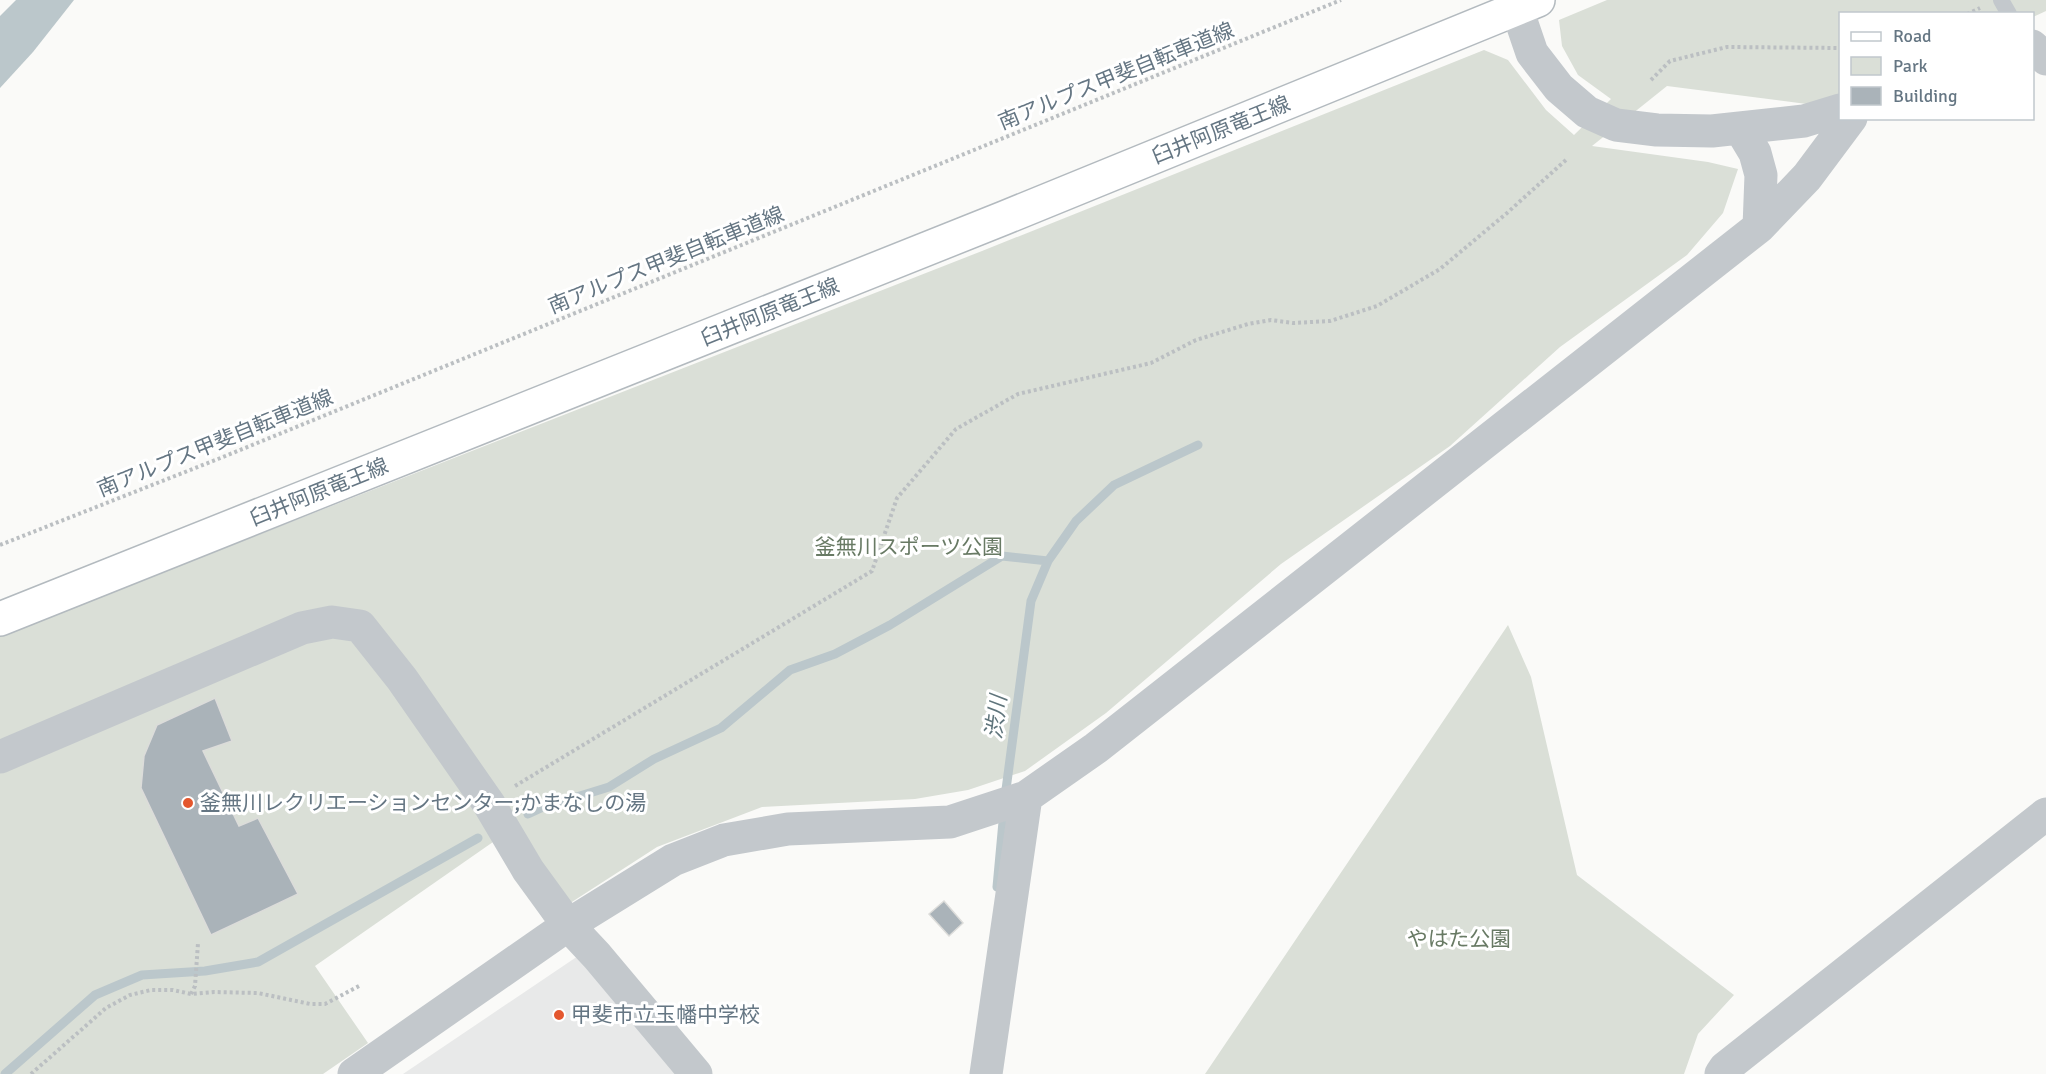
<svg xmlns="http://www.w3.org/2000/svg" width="2046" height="1074" viewBox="0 0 2046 1074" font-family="Signika,'Noto Sans JP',sans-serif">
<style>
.built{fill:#e8e9e9}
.green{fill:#dadfd7}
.water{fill:#bbc7cb}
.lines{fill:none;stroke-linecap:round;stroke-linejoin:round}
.stream{stroke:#bbc7cb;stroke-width:9}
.building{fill:#aab3b9;stroke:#dcdcda;stroke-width:1.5}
.secondary-casing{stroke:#b3babf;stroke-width:36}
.path{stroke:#bbbfc2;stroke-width:4;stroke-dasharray:3 3;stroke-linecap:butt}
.lane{stroke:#c3c8cc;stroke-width:16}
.street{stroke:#c3c8cc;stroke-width:33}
.secondary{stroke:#fff;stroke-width:33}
.poi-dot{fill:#e4572e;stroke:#fff;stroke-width:2}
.labels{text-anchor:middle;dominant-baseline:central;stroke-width:6;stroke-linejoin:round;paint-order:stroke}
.street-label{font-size:21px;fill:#657683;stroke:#fff}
.park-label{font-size:21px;fill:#687a64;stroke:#fff}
.poi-label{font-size:21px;fill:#657683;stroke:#fff;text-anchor:start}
.water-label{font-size:22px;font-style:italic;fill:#60757c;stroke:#fff}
</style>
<rect width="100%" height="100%" fill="#fafaf8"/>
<path class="built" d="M578,956l99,118h-274z"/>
<path class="green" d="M1607,0h439v11l-13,6 -1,-3h-192v84l-18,8 -155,-20 -75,60 116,16 30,7 -15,44 -36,42 -127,92 -110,99 -169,118 -175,149 -81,58 -57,19 -53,9 -153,8 -105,40 -113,73 -51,-78 -178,124 53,77 -45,31h-323v-438l982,-385 502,-201 24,10 38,50 28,25 37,-36 -33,-24 -16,-29 -3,-26z
M1508,625l23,52 46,198 157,120 -36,39 -14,40h-479z"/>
<path class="water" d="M16,0h58l-41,52 -33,36v-72z"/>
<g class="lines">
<path class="stream" d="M1005,797l26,-196 17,-40 28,-40 38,-36 84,-40
M528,814l13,-6 68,-21 45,-28 67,-31 69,-58 45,-16 55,-29 112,-69 46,5
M997,887l7,-76
M5,1074l90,-79 47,-20 63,-4 53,-9 220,-124"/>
</g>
<path class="building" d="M215,698l17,43 -29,10 36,75 19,-8 40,76 -87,41 -70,-147 3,-32 13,-31z
M944,901l19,22 -14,13 -20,-22z"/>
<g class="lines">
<defs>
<path id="secondary" d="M0,619l1004,-401 534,-218"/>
</defs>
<use href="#secondary" class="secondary-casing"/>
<path class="path" d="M1967,14l13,-6
M1651,80l19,-19 57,-14 113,1
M0,545l218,-86 1123,-459
M515,786l357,-215 25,-73 59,-69 62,-35 133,-31 45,-23 52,-16 23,-4 22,3 37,-2 47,-15 63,-37 67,-56 60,-54
M191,994l4,-8 3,-43
M31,1074l75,-66 24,-13 21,-5h22l18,4 23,-2 44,1 52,11h15l34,-18"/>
<path class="lane" d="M2001,0l8,14"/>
<path class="street" d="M1517,9l15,44 27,35 28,24 29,13 41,5 55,1 92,-10 36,-11
M2032,46l14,13
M1740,128l15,25 6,22 -2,52
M0,757l302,-129 30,-6 28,4 42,53 87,125 39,66 40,55 29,31 99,118
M354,1074l214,-149 105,-65 51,-20 64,-11 162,-7 76,-25 70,-49 663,-521 48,-50 44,-59
M986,1074l40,-277
M1721,1074l4,-6 321,-254"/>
<use href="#secondary" class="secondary"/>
</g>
<g class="poi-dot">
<circle cx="188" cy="803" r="6"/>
<circle cx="559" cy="1015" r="6"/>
</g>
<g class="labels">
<g class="street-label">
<text transform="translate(1116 76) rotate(-22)">南アルプス甲斐自転車道線</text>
<text transform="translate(1221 130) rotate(-22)">臼井阿原竜王線</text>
<text transform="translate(666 260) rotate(-22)">南アルプス甲斐自転車道線</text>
<text transform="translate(770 312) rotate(-22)">臼井阿原竜王線</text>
<text transform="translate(215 443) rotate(-22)">南アルプス甲斐自転車道線</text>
<text transform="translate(319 492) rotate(-22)">臼井阿原竜王線</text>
</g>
<g class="park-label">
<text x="909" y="547">釜無川スポーツ公園</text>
<text x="1459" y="939">やはた公園</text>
</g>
<g class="poi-label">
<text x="200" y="803">釜無川レクリエーションセンター;かまなしの湯</text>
<text x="571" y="1015">甲斐市立玉幡中学校</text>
</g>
<g class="water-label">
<text transform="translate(996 717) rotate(-83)">渋川</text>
</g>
</g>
<rect x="1839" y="12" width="195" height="108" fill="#ffffff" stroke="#c1c8cd" stroke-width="1.5"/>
<rect x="1851" y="32" width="30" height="9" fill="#ffffff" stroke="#c1c8cd" stroke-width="1.5"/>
<text x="1893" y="42" font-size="18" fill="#657683">Road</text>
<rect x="1851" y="57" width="30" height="18" fill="#dadfd7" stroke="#c1c8cd" stroke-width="1.5"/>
<text x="1893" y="72" font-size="18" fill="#657683">Park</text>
<rect x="1851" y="87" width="30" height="18" fill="#aab3b9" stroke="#c1c8cd" stroke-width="1.5"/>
<text x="1893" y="102" font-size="18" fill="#657683">Building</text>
</svg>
